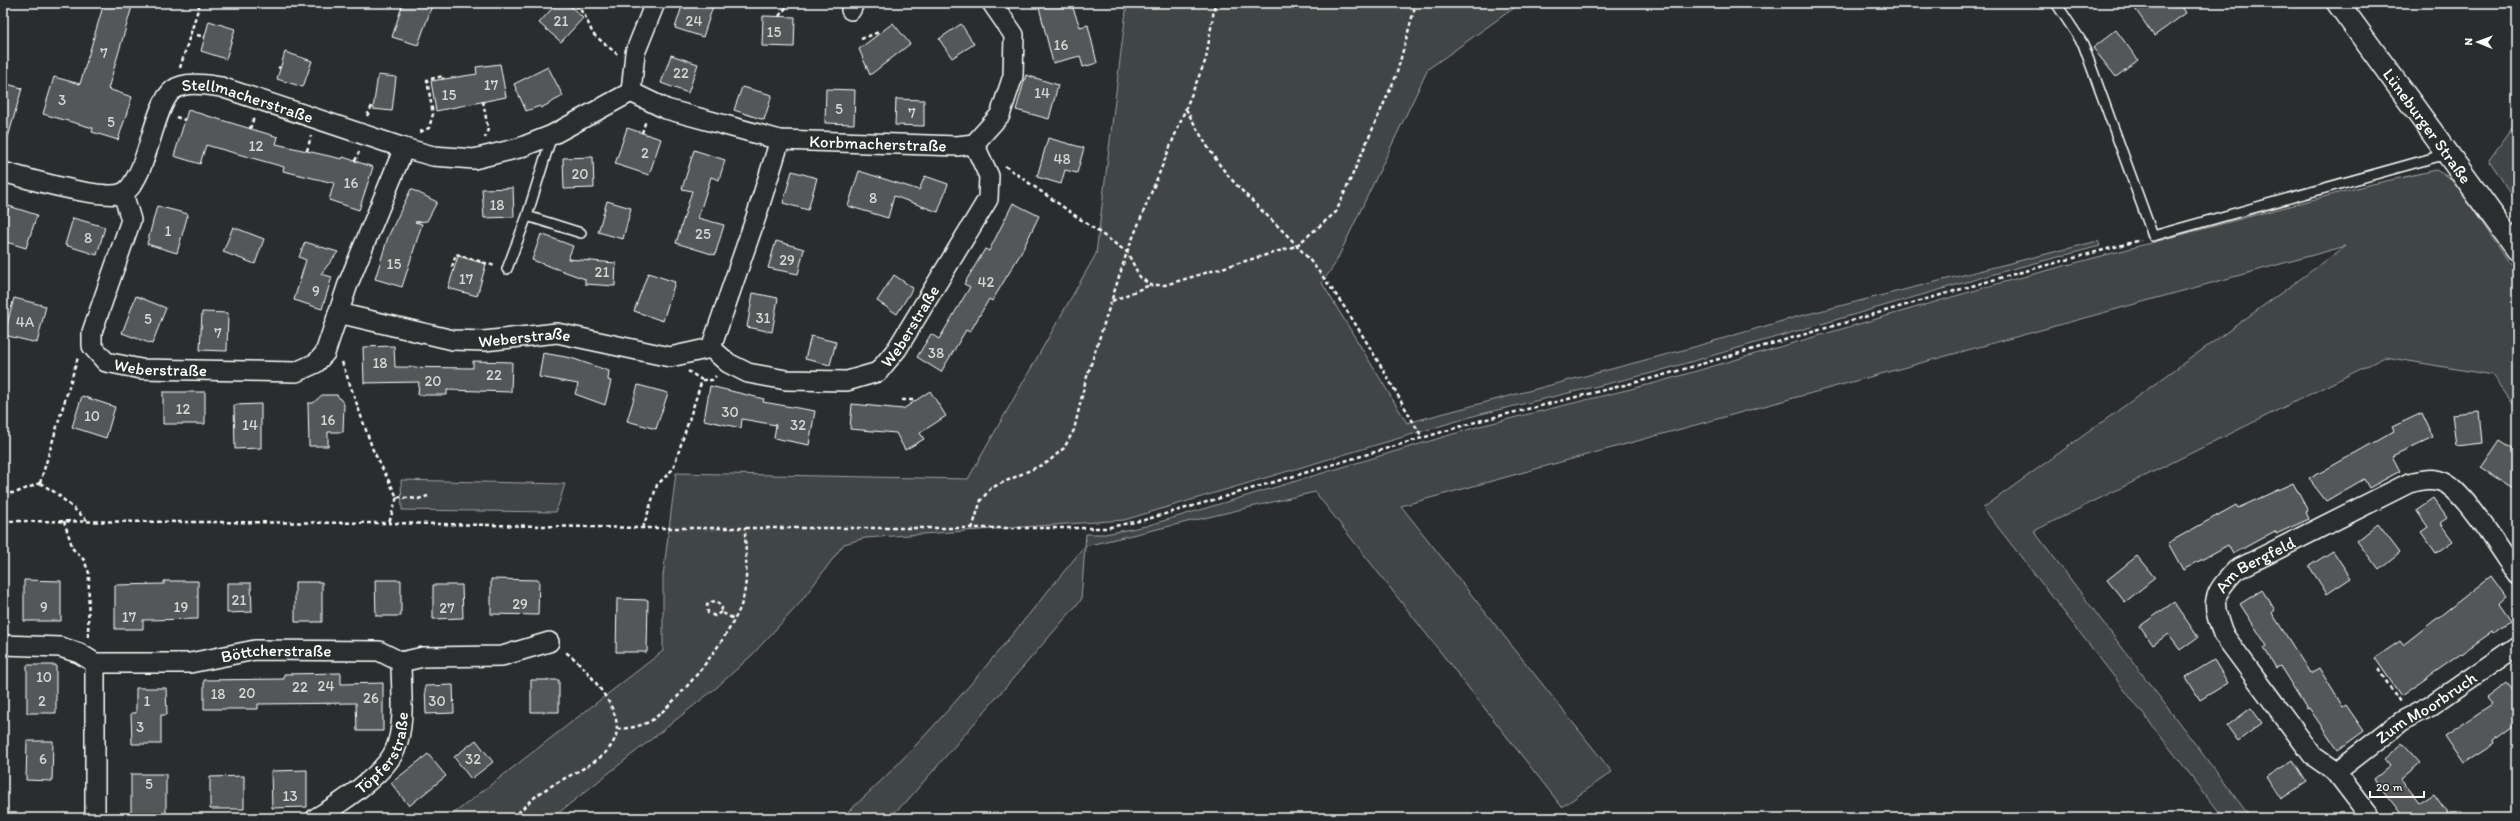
<svg xmlns="http://www.w3.org/2000/svg" width="2520" height="821" viewBox="0 0 2520 821" font-family="Itim,sans-serif">
<style>
.green{fill:#414445;stroke:#a0a2a2}
.building{fill:#555758;stroke:#fff}
.lines{fill:none;stroke-linecap:round;stroke-linejoin:round}
.service-casing{stroke:#fff;stroke-width:12}
.minor-casing{stroke:#fff;stroke-width:22}
.tertiary-casing{stroke:#fff;stroke-width:25}
.path{stroke:#fff;stroke-width:2.5;stroke-dasharray:4 3;stroke-linecap:butt}
.service{stroke:#2a2d2e;stroke-width:9}
.minor{stroke:#2a2d2e;stroke-width:19}
.tertiary{stroke:#2a2d2e;stroke-width:22}
.labels{text-anchor:middle;dominant-baseline:central;stroke-width:3.5;stroke-linejoin:round;paint-order:stroke}
.number-label{font-size:15px;fill:#d4d5d5}
.street-label{font-size:17px;fill:#fff;stroke:#2a2d2e}
</style>
<rect width="100%" height="100%" fill="#2a2d2e"/>
<filter id="ink" filterUnits="userSpaceOnUse"><feTurbulence type="fractalNoise" baseFrequency=".025" numOctaves="2"/><feDisplacementMap in="SourceGraphic" scale="8" xChannelSelector="R" yChannelSelector="G"/><feConvolveMatrix kernelMatrix="1 2 1 2 8 2 1 2 1" color-interpolation-filters="sRGB"/></filter>
<g filter="url(#ink)">
<path class="green" d="M1127,3h394l-93,66 -93,195 -13,19 85,140 280,-74 109,-32 302,-76 2,5 -99,26 -349,101 -175,42 -353,105 -259,18 -21,6 -45,60 -47,51 -36,33 -164,130h-104l215,-167v-75l13,-103 292,6 128,-225z
M2517,121v82l-28,-43z
M2436,170l14,8 7,8 60,88v136l-25,-35 -107,-18 -351,174 217,287h-27l-241,-310 363,-262 -945,260 211,266 -50,35 -247,-315 -230,54 -4,54 -174,201 -19,17h-47c90,-79 167,-179 244,-272l1,-12h19l41,-8 334,-100 175,-43 349,-101 364,-97z
M401,480l164,4 -9,28 -154,-2z"/>
<path class="building" d="M104,3h29l-25,86 24,8 -14,43 -26,-8 1,-4 -50,-14 11,-37 26,7z
M403,3h30l-15,42 -26,-8z
M557,3h10l16,15 -22,24 -22,-19z
M683,3h31l-11,34 -28,-9z
M1038,3h33l9,24 8,-2 9,38 -14,4 -3,-11 -27,7z
M2131,3h49l6,10 -32,23z
M763,16l32,1 -1,30 -32,-1z
M209,21l26,8 -9,30 -25,-8z
M893,23l17,21 -40,31 -11,-26z
M961,24l13,20 -22,14 -13,-19z
M2116,30l22,30 -22,17 -23,-29z
M285,52l27,9 -9,26 -26,-8z
M671,55l27,9 -10,29 -27,-10z
M500,64l6,33 -70,14 -5,-30 46,-7 -1,-7z
M548,67l15,29 -22,12 -1,-2 -14,5 -12,-27z
M378,75l18,2 -4,34 -19,-2z
M1026,75l32,10 -9,34 -33,-9z
M3,83l19,5 -15,53 -4,-1z
M742,87l30,8 -8,25 -30,-10z
M826,89l29,1 -1,34 -29,-1z
M896,99l28,1v26l-29,-1z
M188,110l90,27 -2,7 66,15 1,-2 30,10 -14,43 -30,-10 5,-17 -51,-12 1,-4 -78,-22 -6,19 -26,-8z
M627,128l34,11 -12,36 -34,-11z
M1048,138l36,10 -7,25 -12,-3 -4,14 -24,-7z
M694,150l31,10 -6,20 -8,-3 -13,41 26,7 -9,30 -39,-12 16,-52 -10,-2z
M593,157l1,31 -30,1 -1,-31z
M792,171l25,7 -9,32 -25,-7z
M859,171l60,19 6,-14 23,8 -10,28 -44,-16 -6,22 -40,-12z
M513,188l1,29 -30,1 -2,-29z
M411,189l26,13 -10,19 -12,1 7,2 -20,63 -27,-8 13,-42z
M607,201l24,7 -8,31 -25,-7z
M1013,203l26,13 -18,37 -29,48 -3,-2 -19,33 -4,-2 -25,42 -24,-15 14,-23 8,5 31,-52 -6,-3 21,-35 4,2z
M9,206l28,9 -11,33 -23,-7v-16z
M157,206l31,8 -11,39 -30,-9z
M73,218l32,9 -8,28 -32,-10z
M233,227l31,12 -9,25 -32,-12z
M541,234l32,12 -5,13 48,4 -1,23 -30,-2v-5l-53,-19z
M776,241l28,8 -6,25 -30,-6z
M305,242l33,10 -17,22 11,3 -10,32 -28,-9 12,-40 -7,-3z
M458,256l28,8 -9,32 -29,-8z
M648,273l27,9 -12,39 -29,-10z
M894,275l19,13 -16,26 -20,-13z
M753,293l25,5 -6,34 -25,-5z
M136,296l30,12 -14,36 -30,-11z
M14,298l32,8 -9,37 -33,-8z
M202,312l26,1 -1,38 -27,-1z
M811,336l25,6 -6,23 -25,-6z
M394,346l1,21 78,1v-7l39,1 -1,30 -64,-2v5h-29l1,-13 -55,1 -1,-36z
M543,353l28,5 38,13 -1,9 3,1 -6,24 -30,-11 3,-10 -39,-7z
M638,385l30,8 -12,36 -29,-8z
M710,386l54,13 -1,3 52,9 -6,34 -35,-7 2,-13 -34,-6 -1,9 -37,-8z
M930,391l16,25 -26,17 4,6 -19,11 -9,-17 -46,-4 2,-25 51,5z
M163,392h42v32h-42z
M322,395h15l7,9 -1,28h-15v14h-19l-1,-43h5z
M82,396l33,11 -9,31 -34,-11z
M261,404v44l-26,1 -1,-44z
M2479,411l3,32 -26,3 -4,-32z
M2422,413l11,24 -41,19 8,15 -31,17 -5,-9 -38,22 -17,-22 85,-48 -2,-4z
M2500,440l17,11v40l-36,-23z
M2293,483l15,28 -2,1 3,7 -33,15 -1,-3 -42,23 -5,-9 -45,25 -15,-27 68,-38 2,3z
M2433,498l14,20 -7,5 13,18 -17,12 -15,-21 7,-5 -12,-17z
M2378,524l22,29 -21,17 -22,-29z
M2333,551l18,27 -24,16 -18,-28z
M2137,556l18,22 -30,24 -18,-22z
M2491,576l15,21 -7,6 12,17 -18,14 -1,-2 -91,64 -26,-38 25,-17 3,4z
M491,579l48,1 -1,35 -47,-1z
M24,580l37,1v40h-37z
M375,580h26v36h-25z
M164,581h34v38l-55,1v9h-28v-44l49,-1z
M295,582h27v40h-27z
M227,583h24l1,29 -25,1z
M433,585h29l1,33 -30,1z
M2262,590l13,20 -3,3 38,60 9,-5 24,39 3,-2 18,26 -26,19 -29,-42 -2,1 -27,-43 -4,2 -12,-20 3,-2 -27,-42z
M617,599l31,1 -1,52h-31z
M2174,602l24,35 -18,13 -12,-16 -15,11 -13,-19z
M2214,660l14,23 -28,17 -14,-23z
M27,665h29v48h-29z
M341,673v11l42,-1v48h-26l-1,-28 -98,1v5h-54v-29l80,-1v-5z
M531,680h28v32h-28z
M2507,683l10,13v27l-24,18 1,3 -31,20 -19,-28 48,-32 -5,-6z
M453,685l1,28 -28,1 -1,-28z
M136,688h30l1,27h-6v29h-29l-1,-31h5z
M2251,708l11,15 -24,18 -11,-15z
M476,740l17,22 -22,17 -17,-22z
M27,741h26l-1,40 -26,-1z
M2402,743l18,20 -19,16 19,24 14,-9 17,24h-52l3,-3 -28,-36 16,-13 -6,-7z
M428,754l18,22 -37,30 -18,-23z
M2293,760l14,22 -26,17 -14,-22z
M307,770v37l-35,1 -1,-37z
M131,774h35v43h-35z
M244,776v33h-34v-32z"/>
<g class="lines">
<defs>
<path id="service" d="M2056,3l27,41 70,192 294,-82
M552,135l-25,81 54,17
M507,269l20,-53"/>
<g id="minor">
<path d="M851,10l3,-7"/>
<path id="s1" d="M631,92l35,17 114,31 177,6 17,-2 26,-29 13,-39 1,-41 -22,-32"/>
<path d="M631,92l4,-39 20,-50"/>
<path id="s2" d="M3,172c21,6 101,29 120,21 7,-3 12,-13 15,-19 11,-20 19,-72 35,-84 12,-9 34,-5 48,-3l183,61 29,8 41,3 45,-11 33,-13 79,-43"/>
<path id="s3" d="M123,193l8,27 -39,112v14l14,16 35,7 155,3 20,-9 9,-10 23,-69 56,-136"/>
<path id="s4" d="M338,313l115,27 31,1 73,-8 113,24 41,-9 17,15 20,10 38,7 61,1 31,-9 19,-23 91,-150 1,-23 -15,-32"/>
<path d="M711,348l45,-131 24,-77"/>
<path id="s5" d="M3,645l57,2 19,6 16,10h95l65,-13 124,1 22,11 22,-5 79,-1 47,-14"/>
<path id="s6" d="M2336,772l66,-51 27,-14 88,-61"/>
<path d="M95,818v-155"/>
<path id="s7" d="M316,818c22,-13 69,-44 79,-68 11,-26 6,-60 6,-88"/>
<path id="s8" d="M2371,818l-35,-46 -23,-16 -90,-122c-12,-32 -11,-39 13,-64l173,-87c12,-3 25,-6 36,0 21,11 57,70 72,92"/>
</g>
<g id="tertiary">
<path id="s9" d="M2338,3l179,246"/>
</g>
</defs>
<use href="#service" class="service-casing"/>
<use href="#minor" class="minor-casing"/>
<use href="#tertiary" class="tertiary-casing"/>
<path class="path" d="M571,7l4,-4 10,13 8,18 24,20
M779,16l11,-13
M197,35l8,2
M861,39l18,-7
M278,67l2,1
M180,68l20,-65
M483,101l5,28 -3,9
M1186,109c11,20 22,40 36,59 27,34 63,61 90,95 43,53 75,115 110,174
M367,116l6,-12
M176,117l9,3
M250,129l4,-12
M420,132l9,-4 4,-14 -6,-34 16,-4v3
M642,133l4,-13
M307,151l4,-15
M355,161l4,-9
M1005,166l122,86 13,25 10,8h15l131,-39 40,-34 60,-136 20,-73
M452,267l4,-13 39,12
M1112,301l38,-16
M342,362l31,88 24,47 -8,26
M702,380h10l4,-4
M902,400h14
M40,483l38,-126
M40,483l16,10 32,28
M3,493h12l25,-10
M397,497l21,2 10,-3
M3,521l386,2 254,5h462l39,-8 56,-16 279,-83 174,-43 350,-101 138,-37
M64,521l9,28 11,11 5,13 -1,65
M643,528l14,-43 16,-16 29,-89 -14,-9
M972,529l9,-29 10,-12 57,-26 16,-14 10,-18 11,-47 42,-131 79,-193 9,-56
M721,612l-6,4 -7,-3 -1,-8 3,-3 7,-1 5,7 -1,4 13,7
M2378,669l22,33
M617,729c12,-1 24,-2 35,-9 27,-19 75,-80 88,-112 10,-25 5,-55 5,-81
M513,818c10,-10 22,-23 35,-30 36,-23 94,-37 57,-92 -12,-18 -23,-33 -41,-45"/>
<use href="#service" class="service"/>
<use href="#minor" class="minor"/>
<use href="#tertiary" class="tertiary"/>
</g>
</g>
<g class="labels">
<g class="number-label">
<text x="561" y="21">21</text>
<text x="694" y="21">24</text>
<text x="774" y="32">15</text>
<text x="1061" y="45">16</text>
<text x="104" y="53">7</text>
<text x="681" y="73">22</text>
<text x="491" y="85">17</text>
<text x="1042" y="93">14</text>
<text x="449" y="95">15</text>
<text x="62" y="100">3</text>
<text x="839" y="109">5</text>
<text x="912" y="113">7</text>
<text x="111" y="122">5</text>
<text x="256" y="146">12</text>
<text x="645" y="153">2</text>
<text x="1062" y="159">48</text>
<text x="580" y="174">20</text>
<text x="351" y="183">16</text>
<text x="873" y="198">8</text>
<text x="497" y="205">18</text>
<text x="168" y="231">1</text>
<text x="703" y="234">25</text>
<text x="88" y="238">8</text>
<text x="787" y="260">29</text>
<text x="394" y="264">15</text>
<text x="602" y="272">21</text>
<text x="466" y="279">17</text>
<text x="986" y="282">42</text>
<text x="316" y="291">9</text>
<text x="763" y="318">31</text>
<text x="148" y="319">5</text>
<text x="25" y="322">4A</text>
<text x="218" y="333">7</text>
<text x="936" y="353">38</text>
<text x="380" y="363">18</text>
<text x="494" y="375">22</text>
<text x="433" y="381">20</text>
<text x="183" y="409">12</text>
<text x="730" y="412">30</text>
<text x="92" y="416">10</text>
<text x="328" y="420">16</text>
<text x="250" y="425">14</text>
<text x="798" y="425">32</text>
<text x="239" y="600">21</text>
<text x="520" y="604">29</text>
<text x="44" y="607">9</text>
<text x="181" y="607">19</text>
<text x="447" y="608">27</text>
<text x="129" y="617">17</text>
<text x="44" y="677">10</text>
<text x="326" y="686">24</text>
<text x="300" y="687">22</text>
<text x="247" y="693">20</text>
<text x="218" y="694">18</text>
<text x="371" y="698">26</text>
<text x="42" y="701">2</text>
<text x="147" y="701">1</text>
<text x="437" y="701">30</text>
<text x="140" y="727">3</text>
<text x="43" y="759">6</text>
<text x="473" y="759">32</text>
<text x="149" y="784">5</text>
<text x="290" y="796">13</text>
</g>
<g class="street-label">
<text stroke="none"><textPath href="#s2" startOffset="317">Stellmacherstraße</textPath></text>
<text stroke="none"><textPath href="#s9" startOffset="152">Lüneburger Straße</textPath></text>
<text stroke="none"><textPath href="#s1" startOffset="255">Korbmacherstraße</textPath></text>
<text stroke="none"><textPath href="#s4" startOffset="613">Weberstraße</textPath></text>
<text stroke="none"><textPath href="#s4" startOffset="190">Weberstraße</textPath></text>
<text stroke="none"><textPath href="#s3" startOffset="237">Weberstraße</textPath></text>
<text stroke="none"><textPath href="#s8" startOffset="328">Am Bergfeld</textPath></text>
<text stroke="none"><textPath href="#s5" startOffset="278">Böttcherstraße</textPath></text>
<text stroke="none"><textPath href="#s6" startOffset="111">Zum Moorbruch</textPath></text>
<text stroke="none"><textPath href="#s7" startOffset="97">Töpferstraße</textPath></text>
</g>
</g>
<rect width="2520" height="821" fill="none" stroke="#2a2d2e" stroke-width="16"/>
<rect x="8" y="8" width="2504" height="805" fill="none" stroke="#fff" stroke-width="1.5" filter="url(#ink)"/>
<g transform="translate(2478 42) rotate(271)" stroke="#2a2d2e" stroke-width="3" paint-order="stroke">
<path d="M0-3L7 15L0 10L-7 15Z" fill="#ffffff"/>
<text y="-6" font-size="11" font-weight="bold" text-anchor="middle" fill="#ffffff">N</text>
</g>
<path d="M2370 791v6h54v-6" fill="none" stroke="#ffffff" stroke-width="2"/>
<text x="2376" y="791" font-size="12" fill="#ffffff" stroke="#2a2d2e" stroke-width="3" paint-order="stroke">20 m</text>
</svg>
